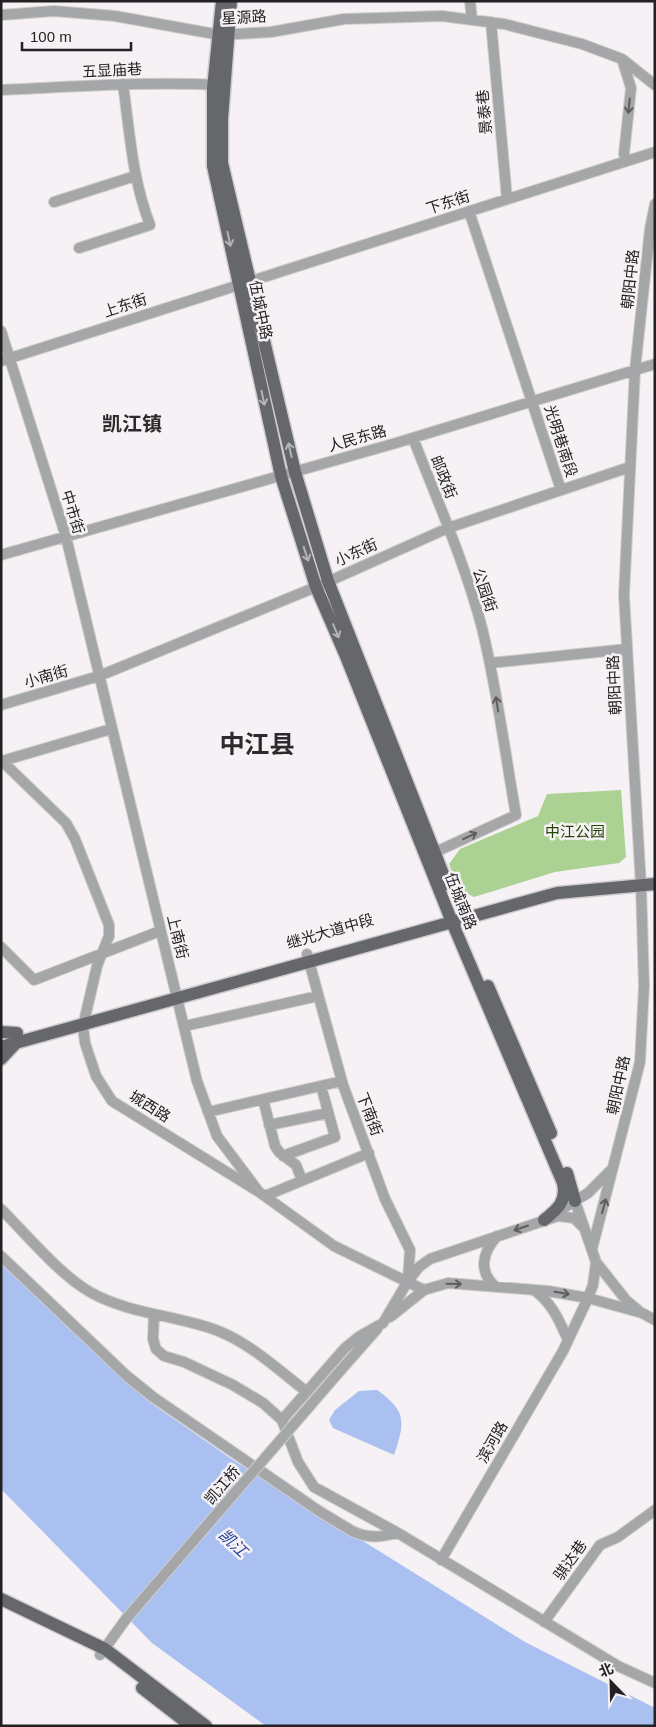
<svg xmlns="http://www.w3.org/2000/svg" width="656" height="1727" viewBox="0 0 656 1727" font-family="Helvetica,'Noto Sans SC',sans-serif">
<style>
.green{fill:#acd293}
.water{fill:#a9c0f1}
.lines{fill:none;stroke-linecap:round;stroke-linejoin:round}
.minor-casing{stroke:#cfccce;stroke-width:12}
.major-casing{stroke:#cfccce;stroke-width:15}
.minor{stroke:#a5a6a8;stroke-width:10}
.major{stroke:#65676b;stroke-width:12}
.minor-bridge-casing{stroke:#cfccce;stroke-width:12;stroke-linecap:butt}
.minor-bridge{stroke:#a5a6a8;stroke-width:10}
.oneway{stroke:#5e5d5f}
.oneway2{stroke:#b4b3b6}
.labels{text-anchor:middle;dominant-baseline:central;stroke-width:5;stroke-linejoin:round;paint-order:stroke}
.street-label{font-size:15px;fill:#232123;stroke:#f5f1f4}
.park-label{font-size:15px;fill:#264509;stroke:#f5f1f4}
.water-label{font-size:16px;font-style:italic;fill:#1f409b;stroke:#f5f1f4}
.district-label{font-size:20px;font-weight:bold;fill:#2d292c;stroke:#f5f1f4}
.town-label{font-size:25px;font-weight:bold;fill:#2d292c;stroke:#f5f1f4}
</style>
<rect width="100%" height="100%" fill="#f5f1f4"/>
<path class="green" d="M621,790l5,67 -7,6 -64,9 -81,25 -15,-7 -10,-26 11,-15 78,-33 9,-22z"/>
<path class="water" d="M1,1264l150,139 79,55 295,184 130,66v18h-389l-114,-83 -151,-154z
M377,1390c30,21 28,32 17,65l-61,-27 -4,-8 6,-10 24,-19z"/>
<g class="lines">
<defs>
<path id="minor" d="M470,1l2,19
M1,15l53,-4 61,5 105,19 51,-3 73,-13 98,-3 62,8 78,20 40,15 33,26
M491,22l16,177
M622,59l9,29 -7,66 2,7
M1,90c73,-3 146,-9 219,-5
M54,202l81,-26
M469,211l92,279
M79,248l71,-23c-18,-47 -20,-91 -27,-141
M1,331l65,206 131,544 20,55 42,56
M1,361l654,-209
M413,438c24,62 52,125 69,190 15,61 23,125 34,187l-87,40
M1,555l395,-112 259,-79
M490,663l137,-14
M1,705l98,-29 217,-89 132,-59 182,-61
M1,760l65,63 9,16 34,86v11l-12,30 -14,60 2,17 11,33 16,25 147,91 75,54 90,44
M2,761l109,-32
M1,947l33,33 126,-49
M307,954l36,131 42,114 25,51 -2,30
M185,1026l133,-30
M263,1099l12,47 4,6 17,13 6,15
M208,1112l134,-31
M269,1125l59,-12
M283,1156l52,-19 -14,-51
M265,1196l104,-43
M1,1209c25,25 59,66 89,83 37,21 82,23 123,37 35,12 64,40 94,63
M554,1214l34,-21 23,-23
M592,1249l48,-187 4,-76 -3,-100 -17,-291 11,-225 15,-141 5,-25
M1,1256l126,120 26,21 166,114 33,20c17,8 29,6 46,2
M596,1262l30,38 12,10
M496,1287c-18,-15 -14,-34 1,-51
M534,1290c18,13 25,30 34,50
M154,1314l-1,25 3,10 8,7 20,6 49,23 30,18 19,17 16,42 16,25 84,46 220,133 37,17
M390,1317l34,-27 24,-7 100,8 40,7 5,-13 3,-23 -21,-61
M340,1371l37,-42
M282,1420l63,-72 15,-12 23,-13 25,-42 11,-14 11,-8 128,-43 16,2 9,9
M441,1560l122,-209 25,-53 54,15 13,7
M544,1622l56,-77 18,-8 37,-27
M100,1655l26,-36"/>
<path id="major" d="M222,1l-9,87v78l68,310 35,111 29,67 107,268 111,261c4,18 -5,26 -19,37
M231,1l-9,118v44l73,309 33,109 119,303
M488,986l63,147
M1,1032l16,1
M1,1047l556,-154 98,-9
M1,1059l16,-17
M567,1173l8,28
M1,1599l104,50 101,77
M142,1688l49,38"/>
</defs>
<use href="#minor" class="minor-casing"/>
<use href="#major" class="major-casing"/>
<use href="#minor" class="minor"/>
<use href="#major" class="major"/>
<defs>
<path id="minor-bridge" d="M126,1619l214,-248"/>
</defs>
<use href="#minor-bridge" class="minor-bridge-casing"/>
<use href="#minor-bridge" class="minor-bridge"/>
</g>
<defs><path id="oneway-shaft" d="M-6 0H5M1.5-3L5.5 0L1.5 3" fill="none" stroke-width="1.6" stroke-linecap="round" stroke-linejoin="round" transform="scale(1.25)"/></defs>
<g class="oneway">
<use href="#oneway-shaft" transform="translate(629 106) rotate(96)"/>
<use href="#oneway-shaft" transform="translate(497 704) rotate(-99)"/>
<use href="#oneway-shaft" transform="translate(470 836) rotate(-25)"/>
<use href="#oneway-shaft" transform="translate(604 1206) rotate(-74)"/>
<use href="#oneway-shaft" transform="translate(521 1228) rotate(161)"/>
<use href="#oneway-shaft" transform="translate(454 1284) rotate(1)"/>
<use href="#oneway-shaft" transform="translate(562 1293) rotate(9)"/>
</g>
<g class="oneway2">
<use href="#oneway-shaft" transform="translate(229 239) rotate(78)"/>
<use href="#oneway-shaft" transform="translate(263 398) rotate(78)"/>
<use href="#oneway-shaft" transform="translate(290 450) rotate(-103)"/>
<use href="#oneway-shaft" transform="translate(306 554) rotate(72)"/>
<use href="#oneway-shaft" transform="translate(336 631) rotate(67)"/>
</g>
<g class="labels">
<g class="street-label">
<text transform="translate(244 17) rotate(-3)">星源路</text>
<text transform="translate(112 70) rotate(-3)">五显庙巷</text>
<text transform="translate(484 112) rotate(-95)">景泰巷</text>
<text transform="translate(448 202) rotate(-18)">下东街</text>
<text transform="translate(630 279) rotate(-84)">朝阳中路</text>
<text transform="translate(125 305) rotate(-18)">上东街</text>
<text transform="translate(261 310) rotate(78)">伍城中路</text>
<text transform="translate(357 438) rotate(-16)">人民东路</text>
<text transform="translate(561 441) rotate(72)">光明巷南段</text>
<text transform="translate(444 477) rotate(68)">邮政街</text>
<text transform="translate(73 512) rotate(73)">中市街</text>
<text transform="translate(356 552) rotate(-24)">小东街</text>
<text transform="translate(485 590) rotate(71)">公园街</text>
<text transform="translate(46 676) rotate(-16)">小南街</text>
<text transform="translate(614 685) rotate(-93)">朝阳中路</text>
<text transform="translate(461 901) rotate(68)">伍城南路</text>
<text transform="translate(330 931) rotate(-16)">继光大道中段</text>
<text transform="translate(178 937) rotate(76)">上南街</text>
<text transform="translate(618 1085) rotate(-78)">朝阳中路</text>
<text transform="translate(150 1106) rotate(32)">城西路</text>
<text transform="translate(370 1114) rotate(69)">下南街</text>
<text transform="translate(492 1442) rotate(-60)">滨河路</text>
<text transform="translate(222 1485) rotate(-49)">凯江桥</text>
<text transform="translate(570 1560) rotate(-55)">骐达巷</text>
</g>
<g class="park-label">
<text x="575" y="831">中江公园</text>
</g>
<g class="water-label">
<text transform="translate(233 1543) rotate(43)">凯江</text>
</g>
<g class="district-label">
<text x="132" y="424">凯江镇</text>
</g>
<g class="town-label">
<text x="257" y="744">中江县</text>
</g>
</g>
<rect width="656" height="1727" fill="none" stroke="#232123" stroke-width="5"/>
<g transform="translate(611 1682) rotate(337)" stroke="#f5f1f4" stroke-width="4" paint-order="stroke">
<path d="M0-4L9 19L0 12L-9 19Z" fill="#232123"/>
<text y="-8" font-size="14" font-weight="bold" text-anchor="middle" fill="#232123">北</text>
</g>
<path d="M22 42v8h109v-8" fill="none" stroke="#232123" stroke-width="2.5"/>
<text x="30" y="42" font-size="15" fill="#232123" stroke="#f5f1f4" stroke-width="4" paint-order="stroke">100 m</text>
</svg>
